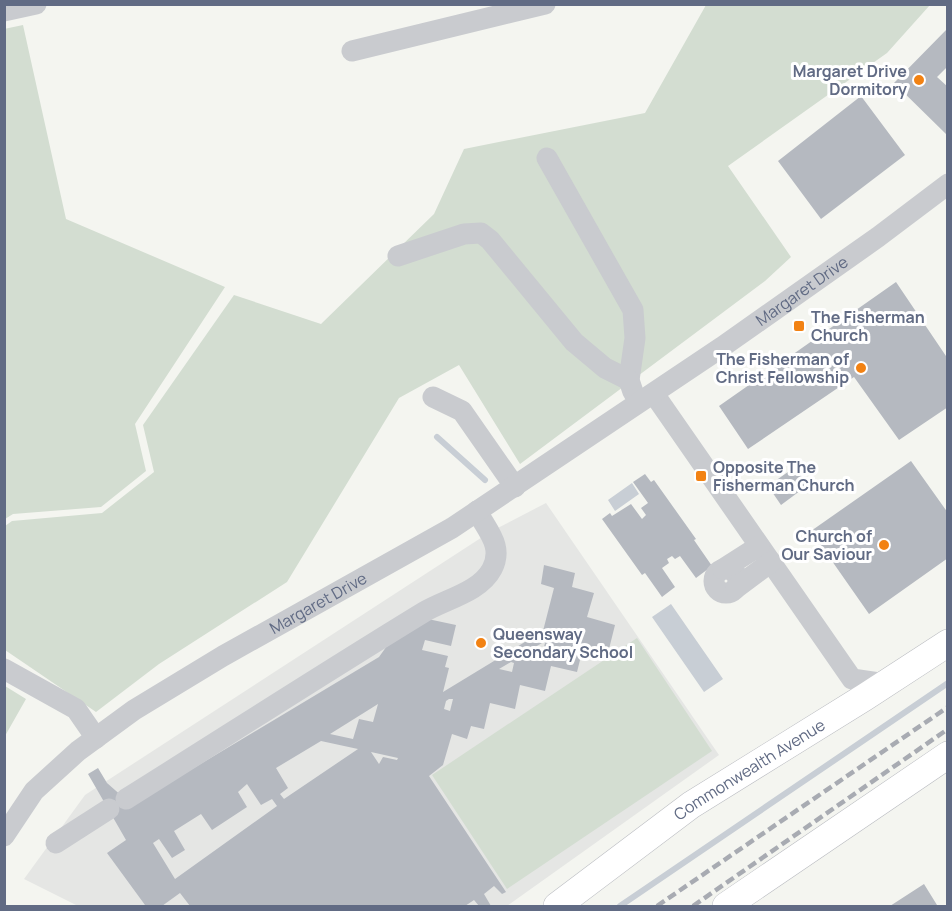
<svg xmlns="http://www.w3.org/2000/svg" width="952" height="911" viewBox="0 0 952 911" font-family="Manrope,sans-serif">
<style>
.built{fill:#e5e6e4}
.green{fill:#d3ddd1}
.water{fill:#c8ced5}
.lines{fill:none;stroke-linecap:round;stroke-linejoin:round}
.stream{stroke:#c8ced5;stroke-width:6}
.building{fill:#b5b9c0;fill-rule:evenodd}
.major-casing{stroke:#bbbdc2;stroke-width:28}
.minor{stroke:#c9cbcf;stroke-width:21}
.major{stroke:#fff;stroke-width:27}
.rail{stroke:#a8abb2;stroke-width:4.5;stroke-dasharray:9 4.5;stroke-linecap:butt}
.poi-dot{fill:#f28213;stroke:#fff;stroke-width:2}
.labels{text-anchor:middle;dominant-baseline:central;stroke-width:6;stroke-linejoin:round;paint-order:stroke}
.poi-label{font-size:16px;font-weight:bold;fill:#616b84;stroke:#fff;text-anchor:end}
.street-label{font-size:16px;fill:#616b84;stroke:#fff}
</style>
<rect width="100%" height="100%" fill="#f4f5f0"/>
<path class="built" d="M546,503l173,252 -212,151h-429l-54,-27 61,-84 405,-263z"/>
<path class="green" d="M706,5h224l-43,48 -159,113 63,91 -26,24 -245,183 -61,-99 -60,33 -112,184 -128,82 -63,48 -91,-62v-124l7,-5 90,-8 52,-41 -11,-47 91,-130 87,29 113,-110 30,-65 181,-36z
M23,25l43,194 159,68 -90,137 11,47 -45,36 -88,7 -8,5 -1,-490z
M637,638l75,113 -205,138 -75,-114z
M5,686l21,13 -21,37z"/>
<path class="water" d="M632,483l7,11 -24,17 -7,-11z
M671,604l52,75 -19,13 -52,-75z"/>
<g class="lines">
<path class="stream" d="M437,437l48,43
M620,906l328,-223"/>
</g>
<path class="building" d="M948,28v38l-11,11 11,10 -2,47 -52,-51z
M861,96l44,59 -84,64 -43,-58z
M896,282l52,77v48l-49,33 -45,-63 -106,72 -29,-43z
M911,461l37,52v45l-79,56 -58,-83z
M795,467l13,18 -27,20 -13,-19z
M645,474l6,8 3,-2 42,59 -2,1 18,26 -16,12 -16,-22 -5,3 -3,-3 -5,3 2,4 -7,5 13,19 -13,10 -17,-24 -3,2 -40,-56 8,-6 2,3 19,-12 11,15 4,-4 -5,-7 7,-5 -15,-21z
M544,565l31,8 -3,14 22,6 -7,24 28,8 -7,28 -25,-5 -6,24 -26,-6 -6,25 -25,-6 -5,24 -25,-6 -6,26 -13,-3 -4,13 -15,-5 -9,31 -14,11 77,116 -4,2 -8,-8 -10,8 7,12h-12l-5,-6 -9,6h-275l-10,-13 -18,13 -17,-1 -38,-52 19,-13 -38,-66 10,-6 9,15 25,22 247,-148 30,-42 47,10 -5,21 -26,-6 -3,10 26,6 -3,11 4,1 -6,24 100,-61 11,-43 -13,-4zM542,643h3l-3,11 -12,-4zM511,662l3,1 -2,9 -13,-3zM449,699h4l-3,12 -6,-2 2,-8zM378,704l-5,18 -14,-3 -6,20 -23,-5zM321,741l37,8 -74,50 -4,-5 8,-6 -12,-20zM371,752l27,6 -1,2 -14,-3 -4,7zM247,784l14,21 11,-6 5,7 -102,73 -22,-36 6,-4 13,19 13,-8 -11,-19 27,-17 11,16 35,-23 -9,-15z
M924,884l13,21 -3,1h-44z"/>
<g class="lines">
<defs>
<g id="major">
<path id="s2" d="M557,906l134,-101 174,-108 83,-54"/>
<path d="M726,906l222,-151"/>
</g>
</defs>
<use href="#major" class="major-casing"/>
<g class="minor">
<path d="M4,11l32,-7"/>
<path d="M352,51l193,-47"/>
<path d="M547,158l86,152 2,28 -6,42 4,12"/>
<path d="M398,256l66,-22 17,-1 9,7 84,102 31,26 24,12"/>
<path d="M654,394l198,285 34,5"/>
<path d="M433,397l29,14 53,76"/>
<circle cx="726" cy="581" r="12"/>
<path d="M723,569l36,-23"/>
<path d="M736,588l35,-26"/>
<path d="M4,669l72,40 20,29"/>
<path d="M126,799c99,-62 198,-126 298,-187 22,-13 56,-20 68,-43 12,-23 -5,-38 -15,-58"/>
<path id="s1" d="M4,836l30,-45 44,-40 56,-41 89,-54 229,-128 270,-181 156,-110 70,-53"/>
<path d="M56,843l53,-34"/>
</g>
<use href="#major" class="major"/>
<path class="rail" d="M657,906l291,-199
M693,906l255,-177"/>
</g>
<g class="poi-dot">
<circle cx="919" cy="80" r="6"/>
<rect x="793" y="320" width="12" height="12" rx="3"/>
<circle cx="861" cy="368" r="6"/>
<rect x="695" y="470" width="12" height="12" rx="3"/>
<circle cx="884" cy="545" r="6"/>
<circle cx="481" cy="643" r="6"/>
</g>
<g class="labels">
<g class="poi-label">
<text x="907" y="71">Margaret Drive<tspan x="907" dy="18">Dormitory</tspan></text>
<text x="811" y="317" text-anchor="start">The Fisherman<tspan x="811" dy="18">Church</tspan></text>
<text x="849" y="359">The Fisherman of<tspan x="849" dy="18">Christ Fellowship</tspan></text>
<text x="713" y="467" text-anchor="start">Opposite The<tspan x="713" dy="18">Fisherman Church</tspan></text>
<text x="872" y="536">Church of<tspan x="872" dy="18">Our Saviour</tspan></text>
<text x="493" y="634" text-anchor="start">Queensway<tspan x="493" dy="18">Secondary School</tspan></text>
</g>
<g class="street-label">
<text stroke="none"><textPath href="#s1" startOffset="972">Margaret Drive</textPath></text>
<text stroke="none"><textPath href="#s1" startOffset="396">Margaret Drive</textPath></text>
<text stroke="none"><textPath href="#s2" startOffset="236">Commonwealth Avenue</textPath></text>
</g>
</g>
<rect width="952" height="911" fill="none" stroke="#616b84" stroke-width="12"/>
</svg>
